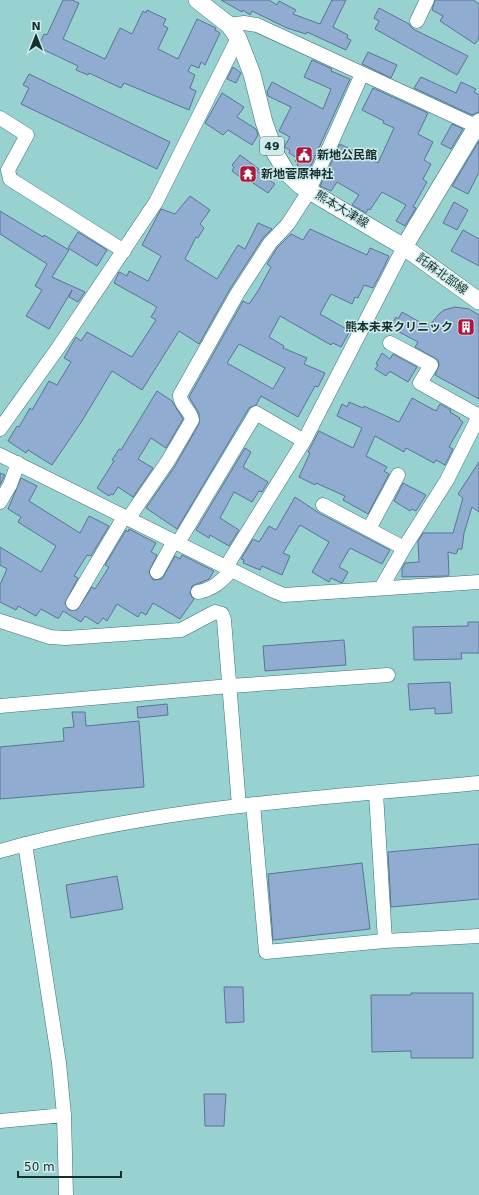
<svg xmlns="http://www.w3.org/2000/svg" width="479" height="1195" viewBox="0 0 479 1195" font-family="'DejaVu Sans','Noto Sans JP',sans-serif">
<style>
.building{fill:#90acd0;stroke:#5a7495;fill-rule:evenodd}
.lines{fill:none;stroke-linecap:round;stroke-linejoin:round}
.minor-casing{stroke:#3a7373;stroke-width:15}
.major-casing{stroke:#3a7373;stroke-width:18}
.minor{stroke:#fff;stroke-width:14}
.major{stroke:#fff;stroke-width:17}
.labels{text-anchor:middle;dominant-baseline:central;stroke-width:3;stroke-linejoin:round;paint-order:stroke}
.shield{fill:#cfeceb;stroke:#4e6867;stroke-width:1}
.shield-label{font-size:11px;font-weight:bold;fill:#172f2f}
.poi-label{font-size:12px;font-weight:bold;fill:#172f2f;stroke:#cfeceb;text-anchor:start}
.street-label{font-size:12px;fill:#172f2f;stroke:#cfeceb}
</style>
<rect width="100%" height="100%" fill="#97d2d1"/>
<path class="building" d="M63,0h9l7,3 -16,36 42,20 15,-31 12,6 11,-23 3,2 1,-3 19,9 -3,6 5,3 -10,21 20,10 19,-40 19,9 -1,2 5,3 -15,32 -4,-3 -2,6 -8,-3 -3,6 7,4 -5,13 6,3 -7,19 -65,-27 -3,5 -32,-15 -1,2 -12,-5 2,-4 -40,-19 6,-13 3,1z
M221,0h48l8,5 2,-4 17,9 -3,4 27,10 12,-24h14l-13,27 15,8 -1,3 4,2 -5,10 -39,-18 -1,2 -19,-6 -35,-17 -2,4 -7,-5 -1,2z
M435,0h38l6,4v34l-4,6 -35,-23 3,-5 -11,-6z
M379,8l30,16 4,5 55,27 -11,19 -82,-46 4,-8 -5,-3z
M368,52l29,13 -6,13 -29,-14z
M312,60l20,9 -1,2 19,8 -42,93 -11,-7 1,-2 -3,-2 2,-3 -8,-5 1,-3 -6,-3 6,-10 -11,-6 12,-24 -23,-11 -1,-4 5,-10 51,27 8,-20 -27,-12z
M233,67l8,6 -5,10 -9,-4z
M29,74l141,68 -13,27 -136,-65 8,-16 -6,-3z
M421,77l35,16 5,-11 15,7 -2,3 5,3v17l-7,3 -58,-27z
M373,88l55,25 -10,21 15,8 -9,18 7,4 -8,15 4,3 -14,25 3,1 -11,18 -9,-5 10,-16 -24,-13 -12,18 -2,-1 -2,4 -14,-8 7,-10 -22,-13 -6,9 -11,-5 20,-42 38,19 16,-35 -11,-5 1,-2 -22,-11z
M222,93l22,14 -7,10 19,12 2,6 -6,10 -24,-15 -5,5 -18,-12z
M452,124l11,5 -12,20 -10,-5z
M479,141v31l-11,22 -16,-8z
M240,155l19,14 -2,2 18,13 -7,9 -18,-12 -2,2 -16,-12 2,-4 -2,-2z
M190,196l20,14 -10,14 4,4 -6,10 -2,-1 -11,22 32,20 21,-34 7,4 13,-26 14,6 -9,9 -33,51 -31,55 -20,-13 -37,59 -30,-19 -30,50 -30,44 -24,-15 -2,3 -18,-12 9,-15 2,1 11,-19 2,2 17,-29 8,4 14,-23 -7,-4 12,-21 5,4 6,-9 45,25 24,-37 -5,-3 6,-10 -43,-24 5,-11 8,4 2,-5 19,10 13,-25 -19,-11 19,-36 14,5z
M454,202l14,8 -11,20 -14,-7z
M0,211l43,26 1,-2 25,15 -17,27 33,15 -7,10 -9,-5 3,-7 -23,39 -23,-13 16,-26 -7,-4 12,-22 -47,-30z
M310,229l57,26 3,-7 19,8 -5,11 -11,21 -9,-3 -6,13 -3,-1 -3,7 -21,-10 -11,20 30,17 -9,16 -8,-4 -2,2 -51,-29 -11,21 15,9 -1,2 24,10 -3,6 21,9 -7,14 -3,-1 -17,31 -37,-21 -5,9 -7,3 -72,121 -31,-21 29,-42 24,-42v-11l-10,-16 54,-96 6,3 9,-13 13,-24 -4,-3 10,-16 14,-14 12,6zM239,344l46,24 -12,21 -46,-26z
M463,230l16,9v27l-28,-15z
M78,232l29,18 -10,16 -29,-18z
M455,307l14,2 10,6v84l-44,-24 4,-10 -1,-5 -23,-13 3,-5 -28,-15 6,-10 2,2 4,-7 23,13 1,-2 4,2 9,-11 5,-4z
M382,353l8,6 3,-5 24,13 -9,15 -17,-10h-2l-3,4 -11,-7 3,-4 -2,-1z
M157,391l15,10 11,18 -17,29 -15,-10 -13,21 15,9 -20,29 -15,-10 -5,8 -2,-1 -2,2 -12,-8 17,-27 -2,-1 7,-11 2,1z
M412,398l24,13 4,-7 11,6 -1,2 10,6 -1,1 4,3 -14,25 4,2 -8,16 -9,-5 -2,3 -28,-15 -2,4 -29,-16 -9,20 21,11 -3,4 5,3 -21,40 -25,-14 2,-4 -29,-13 -1,2 -16,-8 11,-24 -2,-1 11,-21 34,17 9,-20 -25,-12 5,-12 5,3 2,-5 14,6 1,-2 35,16z
M245,448l6,4 -8,15 25,15 -6,10 -3,-1 -7,11 -18,-10 -14,26 19,12 -10,16 -19,-11 -1,3 -13,-8z
M479,462v50l-7,-5 -8,26 -2,16h-4l-2,5 -8,-2 1,22 -1,2 -46,1v-8l3,-6 14,-1 -1,-21 5,-8h30l10,-35 -5,-4z
M0,473l5,2 -5,10z
M21,478l16,8 -8,15 51,32 9,-17 20,10 -18,30 -4,-1 -13,21 4,2 -13,25 4,7h8l15,-23 3,2 14,-22 -4,-2 21,-35 2,2 1,-3 27,14 -5,9 6,3 -8,17 4,8 9,-1 13,-23 5,3 2,-4 32,16 -5,8 -17,7 -2,8 4,5 -14,20 -27,-16 -7,12 -5,-3 -3,5 -21,-13 -10,17 -4,-3 -5,6 -13,-8 -4,6 -18,-11 -4,7h-2l-16,-9 -5,7 -18,-10 -2,4 -16,-8v-17l7,-16 -7,-4v-18l41,25 15,-26 -38,-24 3,-5 -13,-8z
M403,483l23,12 -10,16 -4,-2 -2,2 -16,-10z
M295,497l24,16 71,37 -8,14 -32,-16 -11,19 9,5 -6,11 -11,-5 -2,4 -17,-10 17,-30 -29,-17 -17,28 7,3 -8,19 -20,-9 -2,4 -17,-7 1,-3 -3,-1 12,-20 6,3 10,-16 7,4z
M468,622h11v31h-18l1,6 -48,1 -1,-33 55,-1z
M344,640l2,25 -81,6 -2,-25z
M450,682l2,31 -17,1v-6l-25,2 -2,-26z
M167,704l1,11 -30,3 -1,-11z
M72,712h13l1,14 53,-5 5,66 -144,12v-52l64,-6 -1,-13 11,-1z
M479,844v55l-88,8 -3,-55z
M362,863l8,66 -97,11 -5,-66z
M117,876l6,33 -52,9 -5,-33z
M224,987h19l1,35 -18,1z
M411,993h62v65h-62v-7l-39,1 -1,-57h40z
M204,1094h22l-2,32h-19z"/>
<g class="lines">
<defs>
<path id="minor" d="M417,21l10,-21
M229,25l15,-2 13,2 219,101
M0,118l27,17 -19,35 2,9 114,72
M390,343l41,22 -11,18 59,33 -32,64 -43,68
M0,429l58,-81 98,-146 82,-164
M0,455l274,136 10,4 195,-13
M0,502l10,-17 8,-22
M323,505l81,43 -23,40
M128,519l40,-58 24,-41c-1,-10 -12,-14 -12,-25l57,-101 33,-51 18,-19 18,-28 23,-48 33,-74
M369,529l29,-54
M178,543l78,-130 48,28
M226,567l78,-126 100,-194
M157,572l17,-31
M198,592c16,-3 23,-11 34,-22
M73,603l51,-86
M0,621l50,16 16,1 115,-8 34,-18 7,2 2,6 15,186
M0,706l230,-20 158,-11
M376,793l9,148
M253,804l13,148 119,-11 94,-5
M25,844l34,219 5,52 2,80
M0,851c156,-44 319,-53 479,-68
M0,1121l64,-6"/>
<path id="major" d="M197,0l32,25 9,13 14,36 12,48 11,31 12,20 14,13 103,61 75,54
M404,247l75,-125"/>
</defs>
<use href="#minor" class="minor-casing"/>
<use href="#major" class="major-casing"/>
<use href="#minor" class="minor"/>
<use href="#major" class="major"/>
</g>
<defs>
<symbol id="civic-square" viewBox="-11 -11 22 22"><rect x="-9" y="-9" width="18" height="18" rx="4" fill="#ad193e" stroke="#cfeceb"/><path d="M-.6-6.5H3V-4.5H.6V-3L4-1V1h2V6H-6V1h2V-1L-.6-3ZM-1.2 2.5V6h2.4V2.5Z" fill="#fff"/></symbol>
<symbol id="temple-square" viewBox="-11 -11 22 22"><rect x="-9" y="-9" width="18" height="18" rx="4" fill="#ad193e" stroke="#cfeceb"/><path d="M0-6L5-2H3V0L6.5 2.5H4V6H1.5V3h-3V6H-4V2.5H-6.5L-3 0V-2H-5Z" fill="#fff"/></symbol>
<symbol id="building-square" viewBox="-11 -11 22 22"><rect x="-9" y="-9" width="18" height="18" rx="4" fill="#ad193e" stroke="#cfeceb"/><path d="M-4-6H4V6H1V3H-1V6H-4ZM-2.5-4.3h1.7v1.8h-1.7ZM.8-4.3h1.7v1.8H.8ZM-2.5-1h1.7V.8h-1.7ZM.8-1h1.7V.8H.8Z" fill="#fff"/></symbol>
</defs>
<g fill-rule="evenodd">
<use href="#civic-square" x="294" y="145" width="20" height="20"/>
<use href="#temple-square" x="238" y="164" width="20" height="20"/>
<use href="#building-square" x="456" y="317" width="20" height="20"/>
</g>
<g class="labels">
<rect class="shield" x="260" y="137" width="24" height="18" rx="3"/>
<g class="shield-label">
<text x="272" y="146">49</text>
</g>
<g class="poi-label">
<text x="317" y="155">新地公民館</text>
<text x="261" y="174">新地菅原神社</text>
<text x="453" y="327" text-anchor="end">熊本未来クリニック</text>
</g>
<g class="street-label">
<text transform="translate(342 209) rotate(31)">熊本大津線</text>
<text transform="translate(442 274) rotate(36)">託麻北部線</text>
</g>
</g>
<g transform="translate(36 36)" stroke="#cfeceb" stroke-width="3" paint-order="stroke">
<path d="M0-3L7 15L0 10L-7 15Z" fill="#172f2f"/>
<text y="-6" font-size="11" font-weight="bold" text-anchor="middle" fill="#172f2f">N</text>
</g>
<path d="M18 1171v6h103v-6" fill="none" stroke="#172f2f" stroke-width="2"/>
<text x="24" y="1171" font-size="12" fill="#172f2f" stroke="#cfeceb" stroke-width="3" paint-order="stroke">50 m</text>
</svg>
